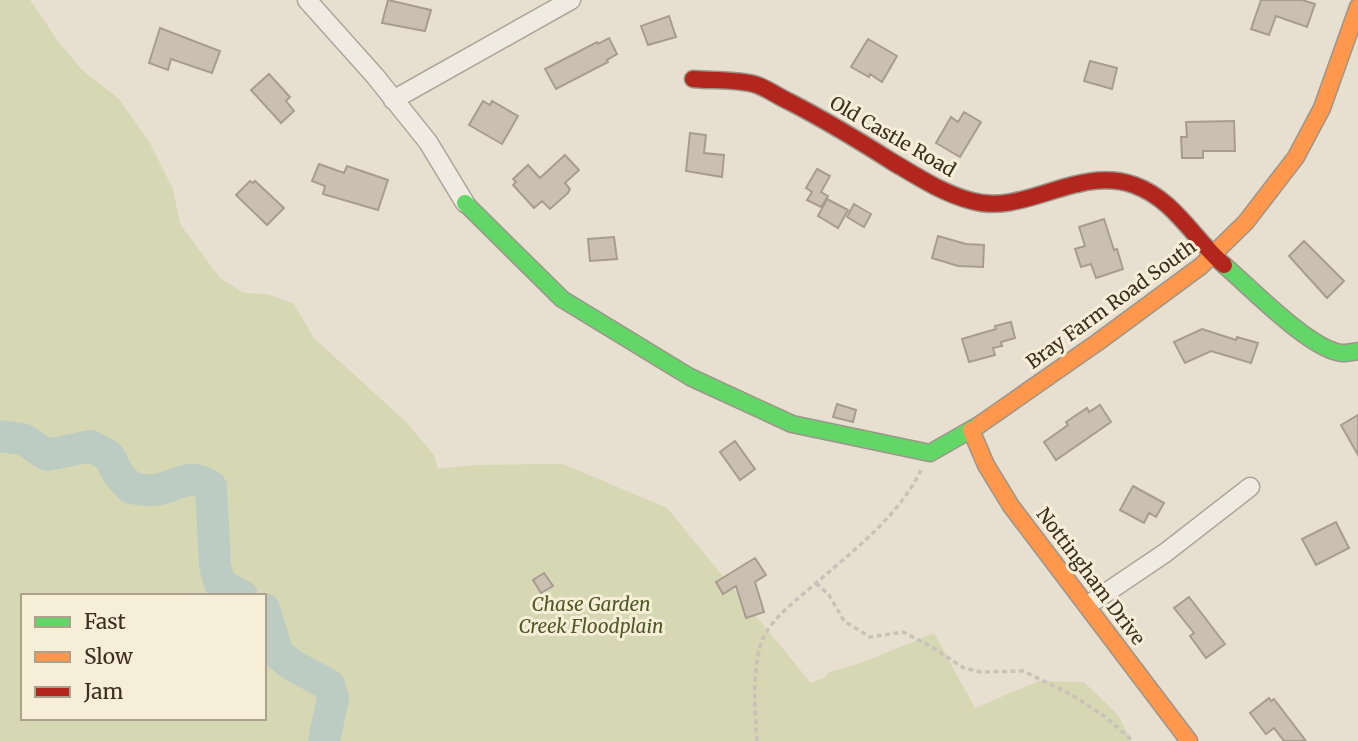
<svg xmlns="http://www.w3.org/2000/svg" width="1358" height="741" viewBox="0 0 1358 741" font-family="Merriweather,serif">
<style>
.green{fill:#d6d7b3;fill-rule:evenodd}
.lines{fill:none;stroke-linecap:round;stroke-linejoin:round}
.river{stroke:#bcccc2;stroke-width:32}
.building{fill:#cbbfb2;stroke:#a89c90;stroke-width:2}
.street-casing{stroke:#ada599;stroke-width:21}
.fast-casing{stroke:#9c958a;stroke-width:19}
.slow-casing{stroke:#9c958a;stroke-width:19}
.jam-casing{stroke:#9c958a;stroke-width:19}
.path{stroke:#c8c2b9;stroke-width:3.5;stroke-dasharray:5 3.5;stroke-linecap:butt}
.street{stroke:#efebe3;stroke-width:18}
.fast{stroke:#63d668;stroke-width:16}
.slow{stroke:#ff974d;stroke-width:16}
.jam{stroke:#b3261e;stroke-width:16}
.labels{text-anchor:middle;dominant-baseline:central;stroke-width:6;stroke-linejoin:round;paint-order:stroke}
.street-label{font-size:19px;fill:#3d2e20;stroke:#f7eed8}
.park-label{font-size:19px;font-style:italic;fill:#4d5a26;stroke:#f7eed8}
</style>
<rect width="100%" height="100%" fill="#e7e0d1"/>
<path class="green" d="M0,0h30l28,41 24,29 37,29 32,46 22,44 7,35 40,54 24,15 23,1 27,10 20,34 92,84 28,33 4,14 35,-4 90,-1 104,44 144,175 13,-5 5,-6 32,-9 73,-30 41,75 64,-27 45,1 33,32 15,27h-1132zM23,596h241v122h-241z"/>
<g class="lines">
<path class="river" d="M0,436l23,3 24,16 44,-9 18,10 9,18 13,14c7,1 16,3 22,2 23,-2 37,-20 58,-3l4,79 5,18 22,12
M264,609l14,45 14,11 37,20 4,13 -9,43"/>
</g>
<path class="building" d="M388,0l43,10 -6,21 -43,-8z
M1261,0h41l13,4 -8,23 -31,-11 -7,19 -18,-6z
M669,16l7,21 -28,8 -7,-19z
M160,28l60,23 -8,22 -41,-14 -3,11 -19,-7z
M609,38l8,16 -10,6 1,2 -52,27 -11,-20 52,-27 1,2z
M868,39l29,17 -15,26 -12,-8 -1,3 -18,-10z
M1090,61l27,7 -5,21 -28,-8z
M269,74l21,23 -4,4 8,10 -13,12 -30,-33z
M483,101l7,4 2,-4 26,15 -16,28 -33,-19z
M964,112l17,10 -21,35 -24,-14 15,-26 7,5z
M1234,121l1,30h-32v7h-21l-1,-21h6l-1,-15z
M690,133l16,2 -2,18 20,2 -2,22 -36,-6z
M565,155l14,15 -14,13 5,6 -2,4 -18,16 -8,-8 -8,7 -21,-23 3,-3 -3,-3 15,-14 12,13z
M319,164l25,9 3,-7 41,14 -10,30 -55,-16 2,-8 -13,-5z
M817,169l13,7 -9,16 7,4 -7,11 -14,-7 5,-8 -6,-4z
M250,181l3,2 2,-2 29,27 -17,17 -31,-30z
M827,199l21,11 -10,18 -20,-12z
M854,204l17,10 -7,13 -17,-10z
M1104,219l10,31 3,-1 6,20 -27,9 -5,-14 -10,3 -6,-18 10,-3 -6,-19z
M938,236l28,8 18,1 -1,22 -25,-1 -26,-8z
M614,237l3,22 -27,2 -2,-22z
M1304,241l40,40 -17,17 -38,-42z
M1011,322l4,16 -14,4 1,4 -9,2 2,7 -26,7 -7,-23 34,-10 -1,-3z
M1202,329l34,11 1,-3 21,6 -7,20 -40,-12 -26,12 -11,-21z
M837,404l19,6 -3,12 -20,-5z
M1100,405l11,17 -55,38 -12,-18 24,-17 -2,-3 21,-14 2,4z
M1358,415v40l-17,-30z
M735,441l20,28 -15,11 -20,-28z
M1133,486l31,17 -8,14 -7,-4 -5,10 -24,-13z
M1336,522l13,26 -33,17 -14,-26z
M755,558l11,17 -11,7 9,30 -18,6 -10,-32 -13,8 -7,-12z
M544,573l9,13 -12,7 -8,-13z
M1189,597l36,47 -19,14 -16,-22 4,-3 -20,-25z
M1269,698l2,3 3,-2 32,42h-22l-10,-13 -8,6 -16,-21z"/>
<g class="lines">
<defs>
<path id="street" d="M307,0l68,76 53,66 37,61
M393,100l178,-100
M1088,605l77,-52 85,-66"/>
<path id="fast" d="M465,203l97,96 128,78 102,47 138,29 49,-28
M1224,265c26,22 86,85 118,88 5,0 11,-1 16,-2"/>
<path id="slow" d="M979,425l119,-83 103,-76 45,-44 50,-65 26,-49 36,-101
M971,430l15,35 25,41 178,235"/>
<path id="jam" d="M693,79c20,2 45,0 64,6 11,4 22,12 33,17 35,18 68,38 101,59 27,16 51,32 81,40 52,15 106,-36 162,-16 40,14 59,53 90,80"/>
</defs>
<use href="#street" class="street-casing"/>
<use href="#fast" class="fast-casing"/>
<use href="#slow" class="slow-casing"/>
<use href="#jam" class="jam-casing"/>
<path class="path" d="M816,583l13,12 15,26 26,16 33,-5 27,14 34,22 17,4 42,-1 49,24 32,21 29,25
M757,741c-2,-32 -5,-64 3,-95 7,-25 38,-47 56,-63 38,-33 83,-67 105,-113"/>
<use href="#street" class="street"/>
<use href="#fast" class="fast"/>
<use href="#slow" class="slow"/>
<use href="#jam" class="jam"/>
</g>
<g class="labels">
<g class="street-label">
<text transform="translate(893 136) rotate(30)">Old Castle Road</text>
<text transform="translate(1111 304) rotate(-36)">Bray Farm Road South</text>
<text transform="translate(1091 576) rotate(53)">Nottingham Drive</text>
</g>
<g class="park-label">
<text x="591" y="604">Chase Garden<tspan x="591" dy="22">Creek Floodplain</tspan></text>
</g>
</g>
<rect x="21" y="594" width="245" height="126" fill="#f7eed8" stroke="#ada18e" stroke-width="2"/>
<rect x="35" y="617" width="35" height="10" fill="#63d668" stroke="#ada18e" stroke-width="2"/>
<text x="84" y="629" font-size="21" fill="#3d2e20">Fast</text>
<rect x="35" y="652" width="35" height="10" fill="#ff974d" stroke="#ada18e" stroke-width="2"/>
<text x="84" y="664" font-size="21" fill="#3d2e20">Slow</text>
<rect x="35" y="687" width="35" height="10" fill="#b3261e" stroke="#ada18e" stroke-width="2"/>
<text x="84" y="699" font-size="21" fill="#3d2e20">Jam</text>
</svg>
